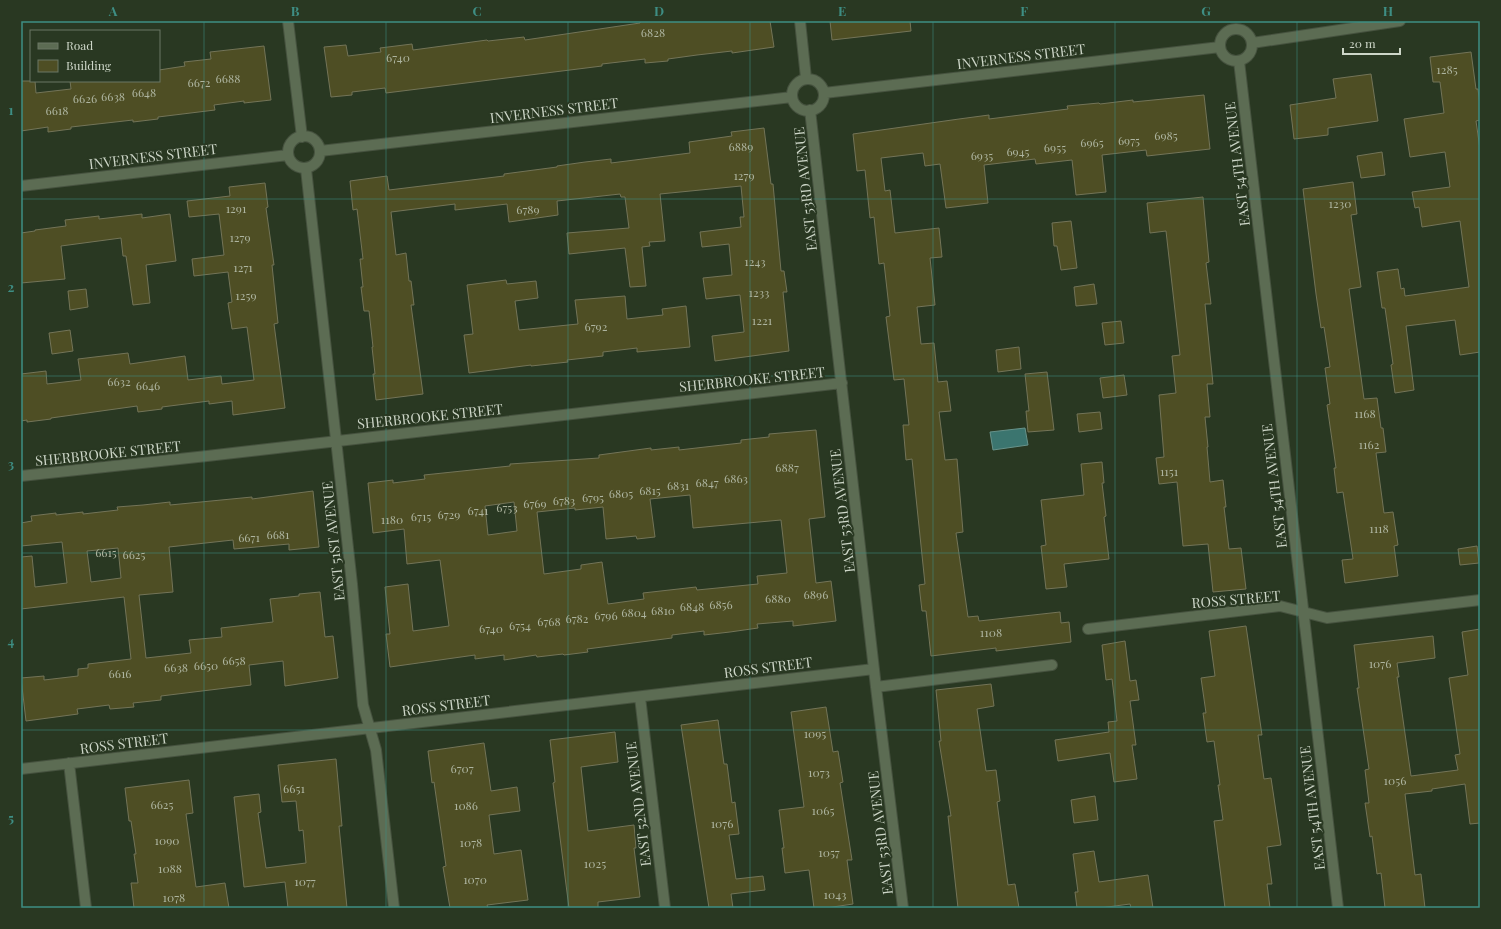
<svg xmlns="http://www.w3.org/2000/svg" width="1501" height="929" viewBox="0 0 1501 929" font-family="'Playfair Display',serif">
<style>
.water{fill:#3b756f;stroke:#67928a}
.building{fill:#4e4e24;stroke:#737458;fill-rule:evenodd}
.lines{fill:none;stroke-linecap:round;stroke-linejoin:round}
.street-casing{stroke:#46523f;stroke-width:12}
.street{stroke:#5c6c53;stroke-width:10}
.grid{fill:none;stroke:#3e8e84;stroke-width:1;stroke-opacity:0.55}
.labels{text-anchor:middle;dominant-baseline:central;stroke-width:4;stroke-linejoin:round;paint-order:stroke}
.number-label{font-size:12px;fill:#adb49f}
.street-label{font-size:14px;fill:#cdd6c8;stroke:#293822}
.neatline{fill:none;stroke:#3e8e84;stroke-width:1.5}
.grid-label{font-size:13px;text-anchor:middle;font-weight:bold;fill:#3e8e84}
</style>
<rect width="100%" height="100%" fill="#293822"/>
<path class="water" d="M1025,428l3,17 -35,5 -3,-18z"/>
<path class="building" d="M640,21h130l4,26 -42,6v-2l-35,4 -29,4v2l-23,2v-4l-43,5v2l-216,27 -1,-5 -33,4v3l-21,2 -7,-50 22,-2 2,11 33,-4 -1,-4 32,-4 1,6 74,-10 1,1 36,-4 1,3 115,-17z
M830,21h80l1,10 -79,9z
M264,46l7,54 -27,3v-2l-30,4 1,5 -57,7v2l-25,3v-2l-62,7v2l-23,3v-5l-27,4v-50h14l1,12 35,-4 -1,-8h89v-11l26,-4 -1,-4 27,-3 -1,-7z
M1471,52l5,37h2l2,16v15l-4,1 4,28v203l-20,3 -5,-35 -49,6 8,64 -19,3 -4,-28 2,-1 -8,-56h-3l-5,-36 21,-3 3,20 3,-1 1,8 64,-9 -9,-66 -38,6 -3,-20 -4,1 -3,-16 38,-5 -5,-35 -35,5 -6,-38 40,-6 -4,-31h-7l-3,-25z
M1371,74l7,47 -50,7v7l-34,4 -4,-34 46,-7 -3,-19z
M1204,95l6,54 -63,7 -1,-6 -44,5 4,37 -30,3 -4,-35 -36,4 -1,-5 -51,6 4,38 -42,5 -6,-44 -15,2 -2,-13 -42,5 4,33 5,-1 5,43 44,-5 3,29 -12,1 5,47 -18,2 4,37 13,-1 4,39 9,-1 4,30 -12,1 6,48 12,-1 6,73 -7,1 12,84 10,-1 1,5 81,-9 1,11 8,-1 2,20 -75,9v-3l-65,8 -5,-45h-4l-3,-26 6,-1 -13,-125 -6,1 -3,-35h6l-5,-46 -10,1 -8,-63 4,-1 -6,-53 -5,1 -5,-47 -4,1 -5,-48 -8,1 -4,-37 106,-15 30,-4v4l79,-10 -1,-3 32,-3 1,1 33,-4v2z
M764,128l7,56h2l8,87h3l3,21h-4l6,59 -74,10 -3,-25 32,-4v-1l-4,-36 -34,4 -3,-21 29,-3 -3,-31 -27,3 -2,-15 41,-5 -1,-10h4l-3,-31 -81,8 5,47 -16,1 1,4 -8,1 4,39 -16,1 -5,-39 -56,6 -2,-21 62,-5 -4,-31h-4l-1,-3 -63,7 1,14 -49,7 -2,-18 -52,6v-6l-64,8 5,43 10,-2 3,28h2l3,24h-3l12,89 -47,6 -3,-26h2l-3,-27h1l-4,-36h-5l-3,-24h2l-3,-28h3l-6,-50 -4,1 -3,-29 37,-5 2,14 115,-14v-2l53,-7v-1l28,-4 26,-3v4l79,-10 -1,-11 43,-6 -1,-4z
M1382,152l3,23 -24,3 -4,-22z
M1353,182l4,32 -6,1 10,72 -12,2 15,110 13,-1 4,30h2l3,24 -10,1 8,60 9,-1 5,33 -4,1 4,30 -53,7 -3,-23 11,-1 -10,-67 -6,1 -3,-25h2l-9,-63 3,-1 -5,-36 5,-1 -6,-40 -3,1 -5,-34 -13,-105z
M265,183l3,24 -2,1 8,57h-2l6,58 -4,1 11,84 -52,7 -1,-14 -23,3v-3l-47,6v2l-24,3 -1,-6 -86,12v1l-24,3v-2l-6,1v-47l25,-3 1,13 34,-4 -3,-21 50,-6 2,11 55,-8 3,24 33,-4 1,8 32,-4 -7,-53 -15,2 -4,-26 4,-1 -4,-30 -34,4 -2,-17 32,-4 -5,-41 -30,3 -2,-16 43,-5 -1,-9z
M1203,197l6,65 -3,1 5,41h-6l8,80h-6l3,33h-5l3,30h-1l3,35 13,-2 3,27h-2l5,42 12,-1 5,41 -33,3 -5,-48 -25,2 -6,-64 -18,2 -3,-26 8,-1 -5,-62 17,-2 -4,-37 8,-1 -14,-124 -16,2 -3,-30z
M142,214v4l28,-4 6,47 -30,4 4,38 -17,2 -7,-49h-3l-2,-18 -60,8 4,33 -44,4v-50l14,-2v-1l31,-4 -1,-6 34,-4v3z
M1071,221l6,47 -16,2 -4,-24h-3l-2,-23z
M506,280l1,4 29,-3 2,17 -23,3 4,29 59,-6 -3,-24 50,-4 2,23 36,-4 -1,-6 24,-3 4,41 -53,5v-4l-34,4v4l-36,4 1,2 -37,4v-1l-62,8 -5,-38 9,-1 -6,-49z
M1094,284l3,20 -21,2 -2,-19z
M86,289l2,18 -18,3 -2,-19z
M1121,321l3,22 -19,2 -3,-22z
M70,330l3,21 -21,3 -3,-21z
M1019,347l2,22 -23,3 -2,-22z
M1047,372l7,58 -26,2 -2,-21h3l-4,-37z
M1124,375l3,20 -24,3 -3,-20z
M1100,412l2,17 -23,3 -2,-18z
M816,430l9,87 -16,2 7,64 15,-2 5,40 -43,5v-5l-36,3 1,4 -28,4 -26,3v-4l-32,4v3l-85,11 1,3 -24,3 -1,-1 -26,3 -1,-2 -32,5v-5l-29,4v-4l-85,12 -4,-33h4l-5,-47 23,-3 5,47 36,-5 -9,-66 -33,4 -3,-35 -31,4 -5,-50 25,-3v3l32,-4 -1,-4 86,-9v-2l89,-6v-3l52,-7v2l28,-3v3l35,-4 27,-3v-3l28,-3v-3zM690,495l3,33 88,-8 6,53 -30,3 1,8 -61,6 -1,-3 -53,6 1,6 -36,5 -6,-42 -21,3v4l-37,5 -7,-62 38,-4v2l28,-3 3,32 30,-3 1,3 18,-2 -5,-38zM514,502l3,29 -29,4 -3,-29z
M1102,462l2,21h-2l4,33 -2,1 5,42 -45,5 3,23 -21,2 -5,-43 5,-1 -5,-45 43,-5 -3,-31z
M313,491l6,56 -30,3v-6l-55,5 -1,-9 -64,7 4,45 -34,3 7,63 45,-5 -2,-13 33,-3 -1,-9 52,-6 -3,-23 29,-3v-2l21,-2 5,45 8,-1 5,42 -53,8 -2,-25 -34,4 2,20 -90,11v4l-28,3 1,4 -24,2 -1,-4 -32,4 1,5 -52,7 -5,-43 23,-2v4l34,-4v-7l10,-1v-4l43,-5 -7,-62 -103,12v-52l11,-1 3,31 32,-4 -5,-41 -41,4v-23l11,-2 -1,-5 25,-3v2l27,-3v2l35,-4 -1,-3 26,-2 27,-3v3l82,-8v2zM118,548l3,30 -30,4 -4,-31z
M1477,546l2,17 -19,2 -2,-16z
M1246,626l16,109h-4l6,44 7,-1 10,67 -14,2 5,37h-5l3,24h-45l-11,-87 9,-1 -5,-35h2l-6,-44 -7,1 -4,-29h3l-5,-35 14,-2 -6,-45z
M1480,629v194l-10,1 -5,-40 -33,5v2l-27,3 10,81 6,-1 4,34h-40l-4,-35 -4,1 -5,-38 -2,1 -5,-34h4l-4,-33 4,-1 -12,-81h2l-5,-43 79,-9 2,22 -38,5 2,14h-2l14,99 47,-6 -3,-15 5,-1 -11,-76 19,-3 -6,-43z
M1125,641l5,40 6,-1 3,20 -9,1 6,44h-4l5,34 -23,3 -4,-29 -52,8 -3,-21 54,-8 -1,-10 9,-1 -5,-42 -6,1 -4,-35z
M991,684l3,22 -17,3 9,62 10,-1 4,31 -3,1 11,83 7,-1 4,24h-61l-10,-92h3l-12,-75h2l-5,-51z
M826,707l7,45 5,-1 5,31 -3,1 12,77h-5l6,44 -27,4h-12l-5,-38 -24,3 -3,-25h2l-5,-38 25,-3 -13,-95z
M718,720l6,44h3l5,39 3,-1 4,32 -10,1 7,44 27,-3 2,14 -34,4 2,14h-24l-28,-183z
M615,732l3,30 -37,5 7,64 46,-6 2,23h-2l6,49 -42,5v6h-29l-16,-125 2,-1 -5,-42z
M484,743l7,48 26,-4 3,24 -31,4 5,39 27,-4 7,50 -41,5 1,3h-38l-7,-41 3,-1 -12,-84 -2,1 -4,-32z
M336,759l6,67h-3l8,82h-59l-3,-26 -41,5 -10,-90 25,-3 2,18 -3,1 8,55 40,-5 -3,-33 -4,1 -3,-30 -14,1 -4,-37z
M189,780l4,33 -7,1 10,73 29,-4 4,25h-95l-3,-25h7l-4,-29h2l-5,-33h-2l-4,-33z
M1095,796l3,24 -24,3 -3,-23z
M1094,851l5,31 49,-7 5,33h-22l-1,-4 -30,4h-23l-2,-16h3l-5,-38z"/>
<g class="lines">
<defs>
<path id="street" d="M288,21l14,116
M800,21l6,57
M1220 45a16 16 0 1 1 32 0a16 16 0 1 1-32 0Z
M1252,43l148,-22
M1239,61l99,847
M792 95a16 16 0 1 1 32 0a16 16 0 1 1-32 0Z
M824,93l396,-46
M810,110l66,577 27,221
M288 152a16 16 0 1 1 32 0a16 16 0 1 1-32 0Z
M320,151l472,-54
M306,169l46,415 11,121 13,45 18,158
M21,186l267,-31
M21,476l186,-20 635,-73
M1088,629l192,-23 47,12 153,-18
M876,687l176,-22
M640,697l25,211
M69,763l17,145
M21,769l853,-100"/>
</defs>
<use href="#street" class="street-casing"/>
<use href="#street" class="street"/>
</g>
<path class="grid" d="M204,21v887M386,21v887M568,21v887M750,21v887M933,21v887M1115,21v887M1297,21v887M21,199h1459M21,376h1459M21,553h1459M21,730h1459"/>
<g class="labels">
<g class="number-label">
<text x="653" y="32">6828</text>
<text x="398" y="57">6740</text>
<text x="1447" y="69">1285</text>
<text x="228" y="78">6688</text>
<text x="199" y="82">6672</text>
<text x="144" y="92">6648</text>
<text x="113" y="96">6638</text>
<text x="85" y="98">6626</text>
<text x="57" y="110">6618</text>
<text x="1166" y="135">6985</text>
<text x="1129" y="140">6975</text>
<text x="1092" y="142">6965</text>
<text x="741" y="146">6889</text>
<text x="1055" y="147">6955</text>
<text x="1018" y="151">6945</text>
<text x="982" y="155">6935</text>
<text x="744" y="175">1279</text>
<text x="1340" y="203">1230</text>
<text x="236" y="208">1291</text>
<text x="528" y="209">6789</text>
<text x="240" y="237">1279</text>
<text x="755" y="261">1243</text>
<text x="243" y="267">1271</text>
<text x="759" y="292">1233</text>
<text x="246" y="295">1259</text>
<text x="762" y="320">1221</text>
<text x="596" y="326">6792</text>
<text x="119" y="381">6632</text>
<text x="148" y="385">6646</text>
<text x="1365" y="413">1168</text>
<text x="1369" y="444">1162</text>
<text x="787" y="467">6887</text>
<text x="1169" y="471">1151</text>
<text x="736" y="478">6863</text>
<text x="707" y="482">6847</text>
<text x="678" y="485">6831</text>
<text x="650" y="490">6815</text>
<text x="621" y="493">6805</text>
<text x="593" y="497">6795</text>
<text x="564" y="500">6783</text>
<text x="535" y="503">6769</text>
<text x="507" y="507">6753</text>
<text x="478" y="510">6741</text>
<text x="449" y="514">6729</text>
<text x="421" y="516">6715</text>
<text x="392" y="519">1180</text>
<text x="1379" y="528">1118</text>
<text x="278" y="534">6681</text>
<text x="249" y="537">6671</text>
<text x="106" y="552">6615</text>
<text x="134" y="554">6625</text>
<text x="816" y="594">6896</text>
<text x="778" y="598">6880</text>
<text x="721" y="604">6856</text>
<text x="692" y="606">6848</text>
<text x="663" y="610">6810</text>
<text x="634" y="612">6804</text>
<text x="606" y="615">6796</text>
<text x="577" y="618">6782</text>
<text x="549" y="621">6768</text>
<text x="520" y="625">6754</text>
<text x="491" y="628">6740</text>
<text x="991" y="632">1108</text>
<text x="234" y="660">6658</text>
<text x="1380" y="663">1076</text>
<text x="206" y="665">6650</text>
<text x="176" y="667">6638</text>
<text x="120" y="673">6616</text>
<text x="815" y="733">1095</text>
<text x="462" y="768">6707</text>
<text x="819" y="772">1073</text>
<text x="1395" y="780">1056</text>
<text x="294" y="788">6651</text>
<text x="162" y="804">6625</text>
<text x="466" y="805">1086</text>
<text x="823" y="810">1065</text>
<text x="722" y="823">1076</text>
<text x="167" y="840">1090</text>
<text x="471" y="842">1078</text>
<text x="829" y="852">1057</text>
<text x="595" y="863">1025</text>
<text x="170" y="868">1088</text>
<text x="475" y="879">1070</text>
<text x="305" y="881">1077</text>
<text x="835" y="894">1043</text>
<text x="174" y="897">1078</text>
</g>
<g class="street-label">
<text transform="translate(1021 56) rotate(-7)">INVERNESS STREET</text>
<text transform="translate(554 110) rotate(-7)">INVERNESS STREET</text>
<text transform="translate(153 156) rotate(-7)">INVERNESS STREET</text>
<text transform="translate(1237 164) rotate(-97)">EAST 54TH AVENUE</text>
<text transform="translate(805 189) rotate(-96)">EAST 53RD AVENUE</text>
<text transform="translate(752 379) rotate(-6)">SHERBROOKE STREET</text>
<text transform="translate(430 416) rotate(-6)">SHERBROOKE STREET</text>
<text transform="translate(108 453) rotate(-6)">SHERBROOKE STREET</text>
<text transform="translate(1274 486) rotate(-97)">EAST 54TH AVENUE</text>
<text transform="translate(842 511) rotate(-97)">EAST 53RD AVENUE</text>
<text transform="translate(333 541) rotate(-96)">EAST 51ST AVENUE</text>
<text transform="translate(1236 599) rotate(-5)">ROSS STREET</text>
<text transform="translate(768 667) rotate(-7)">ROSS STREET</text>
<text transform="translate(446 705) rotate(-7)">ROSS STREET</text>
<text transform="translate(124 743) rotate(-7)">ROSS STREET</text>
<text transform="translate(638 804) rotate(-97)">EAST 52ND AVENUE</text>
<text transform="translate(1312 808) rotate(-97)">EAST 54TH AVENUE</text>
<text transform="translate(880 833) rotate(-97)">EAST 53RD AVENUE</text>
</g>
</g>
<rect width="1501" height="929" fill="none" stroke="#293822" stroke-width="44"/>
<rect x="30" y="30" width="130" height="52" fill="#293822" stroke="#6b7764"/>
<rect x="38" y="43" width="20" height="6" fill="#5c6c53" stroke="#6b7764"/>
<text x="66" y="50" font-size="12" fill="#cdd6c8">Road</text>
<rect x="38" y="60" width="20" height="12" fill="#4e4e24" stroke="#6b7764"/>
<text x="66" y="70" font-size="12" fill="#cdd6c8">Building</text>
<path d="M1343 48v6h57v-6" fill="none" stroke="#cdd6c8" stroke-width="2"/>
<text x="1349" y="48" font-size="12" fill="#cdd6c8" stroke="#293822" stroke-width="3" paint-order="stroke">20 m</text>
<rect x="22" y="22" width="1457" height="885" class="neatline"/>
<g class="grid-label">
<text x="113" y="16">A</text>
<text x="295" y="16">B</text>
<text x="477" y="16">C</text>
<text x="659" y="16">D</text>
<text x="842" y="16">E</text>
<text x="1024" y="16">F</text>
<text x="1206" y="16">G</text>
<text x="1388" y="16">H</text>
<text x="11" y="115">1</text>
<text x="11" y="292">2</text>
<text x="11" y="469">3</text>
<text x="11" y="646">4</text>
<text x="11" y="823">5</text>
</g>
</svg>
